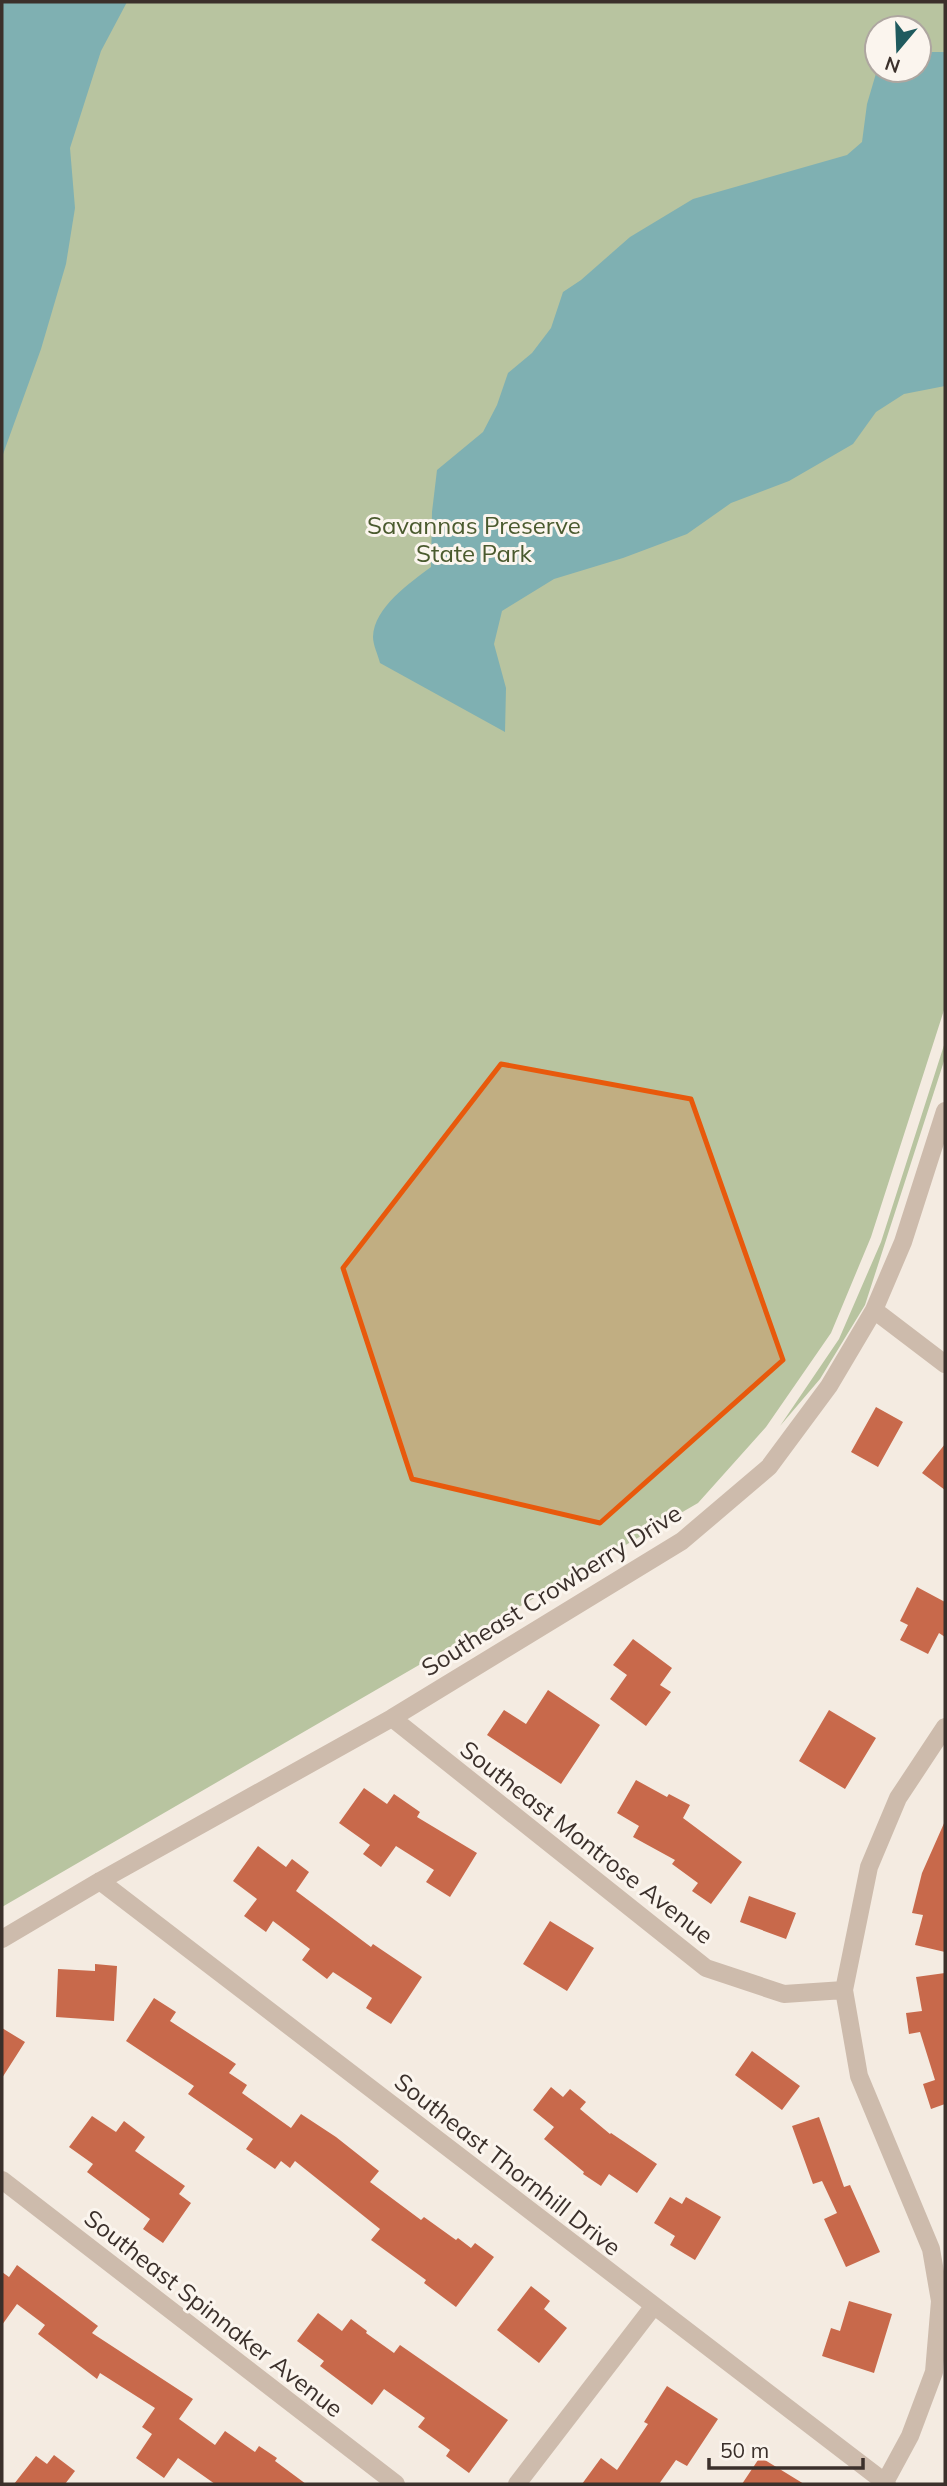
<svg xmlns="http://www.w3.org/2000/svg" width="947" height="2486" viewBox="0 0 947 2486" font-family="Mulish,sans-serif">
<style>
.green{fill:#b8c4a0;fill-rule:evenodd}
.water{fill:#7fb0b2}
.building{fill:#c8694b}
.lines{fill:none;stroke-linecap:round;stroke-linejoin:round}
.street{stroke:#cdbbac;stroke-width:18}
.marked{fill:#e8590c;fill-opacity:0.2;stroke:#e8590c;stroke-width:5;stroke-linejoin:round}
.labels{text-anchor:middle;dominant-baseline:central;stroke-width:6;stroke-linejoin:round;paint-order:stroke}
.park-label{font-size:24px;fill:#4a5a2e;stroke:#fbf5ee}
.street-label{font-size:24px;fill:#3b302b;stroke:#fbf5ee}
</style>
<rect width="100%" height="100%" fill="#f4ebe1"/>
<path class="green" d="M2,2h943v1005l-74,230 -40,96 -65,94 -68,76 -696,404zM877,28h42v42h-42z
M945,1042v16l-80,247 -45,74 -40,47 59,-87 42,-97z"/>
<path class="water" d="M2,2h125l-26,49 -31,97 5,60 -9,56 -25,85 -39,108z
M919,52h26v334l-41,8 -28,18 -23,32 -64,37 -58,22 -44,31 -64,24 -69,21 -52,32 -8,33 12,44 -1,44 -125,-69c-2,-8 -7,-18 -7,-26 1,-30 37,-54 58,-70l1,-55 5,-42 46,-38 14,-27 11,-32 24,-20 19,-25 12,-36 18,-12 49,-43 63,-38 154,-44 15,-13 5,-38 10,-34h42z"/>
<path class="building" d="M876,1407l27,15 -25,45 -27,-15z
M945,1444v46l-23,-17z
M917,1587l28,15v35l-6,-4 -11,21 -28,-14 8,-15 -8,-4z
M633,1639l39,29 -12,17 11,7 -25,34 -36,-27 17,-24 -14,-10z
M548,1690l52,35 -39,59 -74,-49 17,-25 22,14z
M829,1710l47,28 -31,51 -46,-28z
M636,1780l31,17 2,-3 21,11 -7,13 59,44 -31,42 -19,-13 6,-8 -26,-19 3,-4 -42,-23 6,-11 -22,-13z
M364,1788l23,16 7,-10 26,18 -3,5 60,36 -27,44 -24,-15 8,-12 -38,-24 -15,21 -18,-13 7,-9 -31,-22z
M945,1821v131l-30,-7 8,-30 -11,-2 10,-40z
M258,1846l28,21 6,-8 17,13 -13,19 75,56 2,-3 49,33 -31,47 -25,-16 6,-10 -39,-26 -6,7 -25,-19 8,-11 -37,-28 -7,11 -22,-16 13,-17 -24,-18z
M749,1896l47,17 -10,26 -46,-17z
M550,1921l44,27 -27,43 -44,-27z
M95,1964l22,2 -3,55 -58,-4 2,-48 37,2z
M945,1973v131l-14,5 -8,-25 12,-4 -15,-48 -11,2 -3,-21 16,-2 -6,-34z
M154,1998l22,14 -6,9 66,43 -7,9 18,12 -5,8 49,35 10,-14 35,23 43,34 -9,11 51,38 3,-3 32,23 2,-2 13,10 4,-5 19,14 -38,50 -32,-24 2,-3 -55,-40 9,-11 -85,-68 -5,7 -9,-7 -6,8 -29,-20 7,-10 -65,-45 6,-8 -68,-45z
M2,2028l23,14 -23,36z
M752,2051l48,35 -18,24 -47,-35z
M551,2087l12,10 7,-8 16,13 -6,7 30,25 1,-1 46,31 -20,29 -28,-19 -8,12 -18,-12 1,-2 -40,-33 10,-12 -21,-17z
M92,2116l24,16 8,-11 21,16 -10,14 50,35 -6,8 12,9 -28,40 -20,-14 7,-10 -63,-47 6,-8 -24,-17z
M819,2117l25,70 6,-2 30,67 -34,15 -22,-48 13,-6 -15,-32 -9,3 -21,-58z
M670,2197l12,7 4,-7 35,20 -26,43 -25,-15 5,-9 -21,-13z
M17,2265l81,61 -6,7 101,66 -14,20 36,26 10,-14 30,21 4,-6 18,12 -2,3 31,23h-91l-37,-26 -14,20 -28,-20 16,-24 -10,-7 13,-19 -55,-35 -3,6 -59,-45 7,-9 -28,-21 -15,21v-53l7,5z
M531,2286l19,15 -6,8 23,19 -28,35 -42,-33z
M849,2301l43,13 -18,59 -52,-17 9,-28 9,3z
M318,2313l24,18 9,-12 16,12 -1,2 28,20 6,-8 108,75 -39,53 -23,-17 4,-6 -32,-23 7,-9 -41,-29 -12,16 -52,-39 4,-5 -27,-20z
M667,2386l51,33 -31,47 -11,-6 -17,24h-77l19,-26 16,12 31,-46 -4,-2z
M54,2455l21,16 -10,13h-51l22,-28 11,8z
M760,2457l44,27h-62z"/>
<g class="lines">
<path class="street" d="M874,1310l71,54
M392,1718l314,250 78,26 60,-4
M100,1881l787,603
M2,1939l98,-58 292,-163 290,-177 87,-74 60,-81 45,-76 29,-68 42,-131
M2,2180l394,304
M517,2484l136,-177
M884,2484l26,-48 24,-64 6,-71 -9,-52 -72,-173 -15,-86 25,-123 29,-69 47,-71"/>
</g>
<path class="marked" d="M501,1064l190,35 92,261 -183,163 -188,-44 -69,-211z"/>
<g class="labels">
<g class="park-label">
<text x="474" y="525">Savannas Preserve<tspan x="474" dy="28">State Park</tspan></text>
</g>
<g class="street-label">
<text transform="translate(551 1590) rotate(-32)">Southeast Crowberry Drive</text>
<text transform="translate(587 1842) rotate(38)">Southeast Montrose Avenue</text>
<text transform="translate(508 2164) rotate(38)">Southeast Thornhill Drive</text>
<text transform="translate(214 2313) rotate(38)">Southeast Spinnaker Avenue</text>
</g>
</g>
<rect width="947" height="2486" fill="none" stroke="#3b302b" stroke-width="7"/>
<g transform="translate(898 49) rotate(199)"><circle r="33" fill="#fbf5ee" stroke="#aea6a0" stroke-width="2"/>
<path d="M0-5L12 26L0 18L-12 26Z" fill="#1f5a5e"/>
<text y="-10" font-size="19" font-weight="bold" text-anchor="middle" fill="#3b302b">N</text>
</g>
<path d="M709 2458v10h154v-10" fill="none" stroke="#3b302b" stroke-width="3.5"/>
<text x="720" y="2458" font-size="21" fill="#3b302b" stroke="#fbf5ee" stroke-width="5" paint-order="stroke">50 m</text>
</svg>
